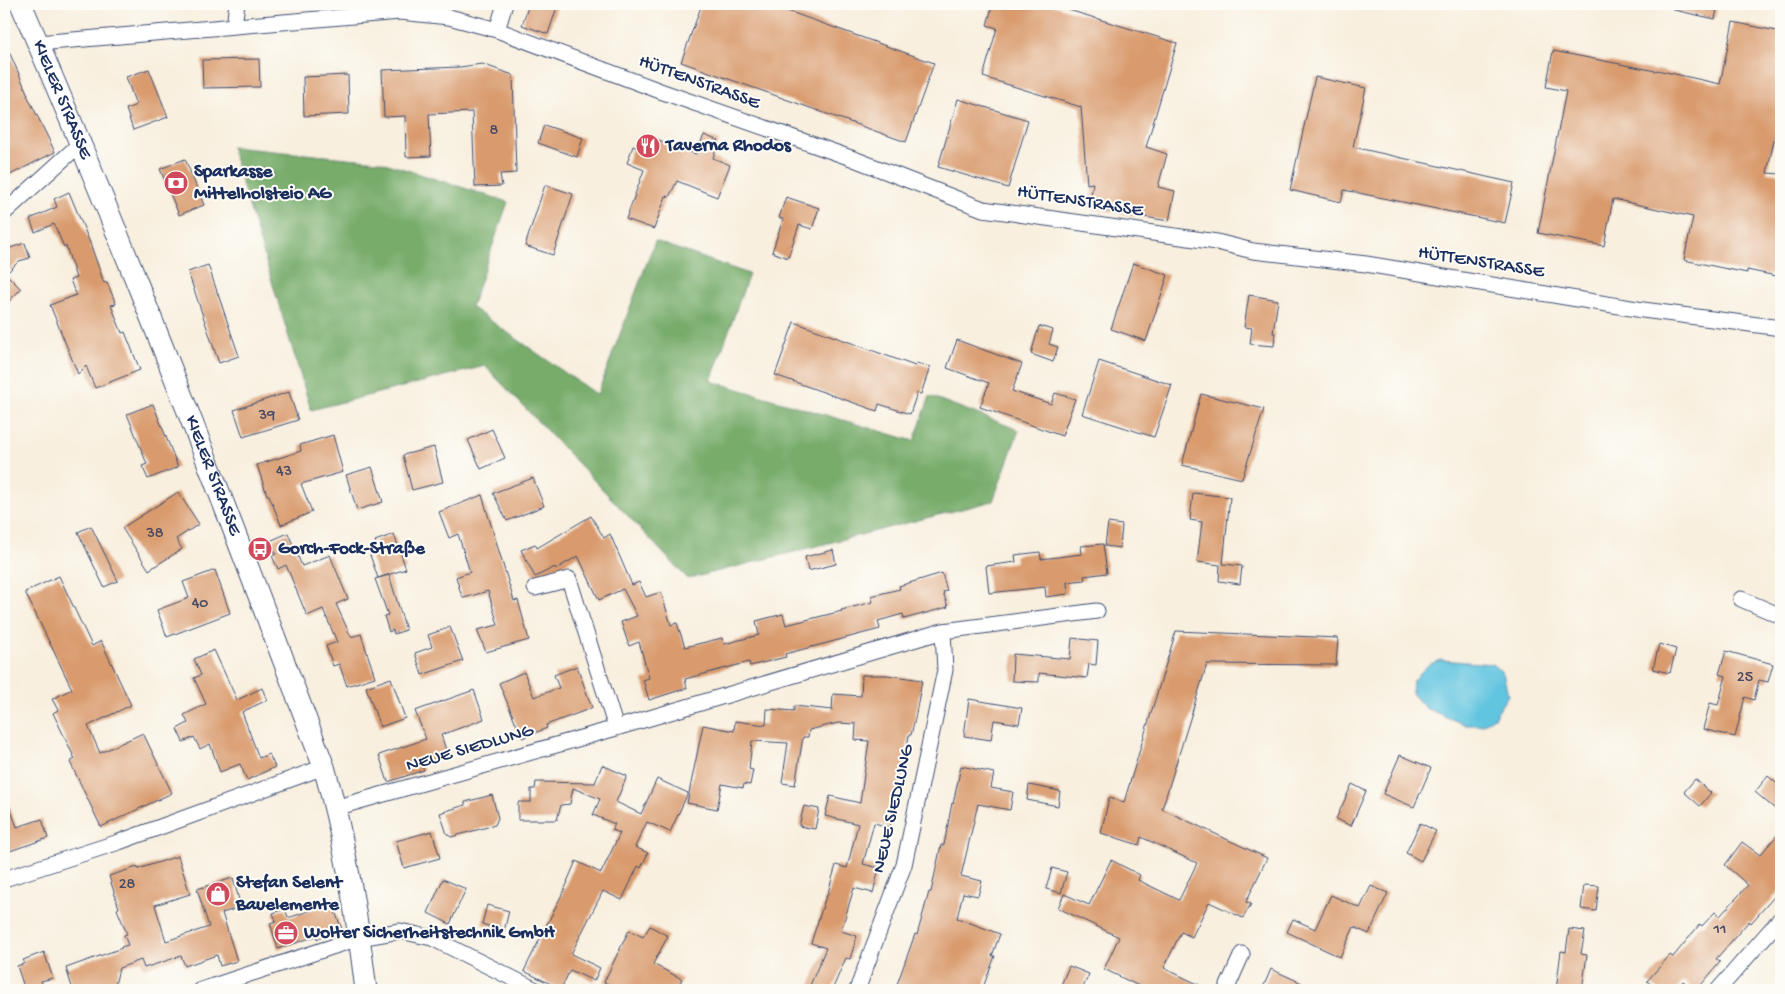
<svg xmlns="http://www.w3.org/2000/svg" width="1785" height="994" viewBox="0 0 1785 994" font-family="'Gochi Hand',sans-serif">
<style>
.forest{fill:#77ac6a;stroke:#496e64}
.water{fill:#62c5e0;stroke:#3e7a9f}
.building{fill:#d99b6e}
.lines{fill:none;stroke-linecap:round;stroke-linejoin:round}
.street-casing{stroke:#3c4c71;stroke-width:17}
.secondary-casing{stroke:#3c4c71;stroke-width:23}
.street{stroke:#fff;stroke-width:15}
.secondary{stroke:#fff;stroke-width:21}
.labels{text-anchor:middle;dominant-baseline:central;stroke-width:4;stroke-linejoin:round;paint-order:stroke}
.number-label{font-size:16px;fill:#4a4a62}
.street-label{font-size:19px;fill:#1b2f5e;stroke:#fdfcf7}
.poi-label{font-size:19px;font-weight:bold;fill:#1b2f5e;stroke:#fdfcf7;text-anchor:start}
</style>
<rect width="100%" height="100%" fill="#fdfcf7"/>
<filter id="ink" filterUnits="userSpaceOnUse"><feTurbulence type="fractalNoise" baseFrequency=".02" numOctaves="2"/><feDisplacementMap in="SourceGraphic" scale="10" xChannelSelector="R" yChannelSelector="G"/><feConvolveMatrix kernelMatrix="1 2 1 2 8 2 1 2 1" color-interpolation-filters="sRGB"/></filter>
<filter id="wash" filterUnits="userSpaceOnUse"><feTurbulence type="fractalNoise" baseFrequency=".0096" numOctaves="4" result="noise"/><feDisplacementMap in="SourceGraphic" scale="20" xChannelSelector="R" yChannelSelector="G"/><feGaussianBlur stdDeviation="1.12" result="paint"/><feColorMatrix in="noise" values="0 0 0 0 0 0 0 0 0 0 0 0 0 0 0 0 0 1.4 0 .05"/><feComposite in="paint" operator="in"/></filter>
<g filter="url(#wash)">
<rect width="100%" height="100%" fill="#f8efde"/>
<path class="forest" d="M231,147l148,14 129,41 -37,105 126,88 58,-154 94,33 -38,107 203,60 16,-45 89,34 -26,71 -305,78 -203,-213 -174,44z"/>
<path class="water" d="M1440,660l53,4 10,9 5,22 -14,22 -12,8h-16l-41,-17 -13,-15 1,-13 15,-15z"/>
<g id="blocks">
<path class="building" d="M529,4h29l-10,30 -26,-9z
M702,4h66l166,59 -28,79 -225,-80z
M993,4h56l128,39 -31,104 21,7 -9,33 17,4 -6,30 -80,-13 4,-25 -6,1 -6,-77 -98,-30 14,-49 -10,-3z
M1675,4h43l-3,15 -41,-9z
M1733,22l48,10v84h-2l-12,57 14,1v103l-34,-7v3l-63,-13 9,-43 -80,-18 -9,47 -66,-13 28,-142 -20,-4 7,-36 103,20 1,-1 63,14z
M4,40l24,55h-1l28,57 -51,26z
M259,59l1,28 -57,1 -1,-28z
M482,64l31,11 3,98 -16,1 2,12 -27,1 -3,-75 -43,2 2,42 -25,1 -1,-41 -21,1 -2,-47 78,-3z
M149,69l19,48 -35,13 -7,-21 10,-4 -10,-28z
M348,75l1,39 -45,2 -1,-39z
M1315,77l51,11 -13,59 161,36 -9,40 -161,-33 -3,12 -51,-12z
M958,99l70,21 -20,68 -70,-21z
M544,125l39,13 -6,19 -39,-14z
M643,134l53,20 8,-19 15,6 -6,17 17,7 -13,32 -40,-16 -8,16 -3,-1 -12,33 -28,-10 18,-49 -17,-7 6,-17 5,2z
M185,159l19,46 -25,10 -19,-46z
M545,185l28,9 -20,61 -28,-9z
M69,192l21,51 14,40 3,-1 9,22 -5,1 11,28 3,-1 15,38 -45,18 -9,-22 -8,8 -28,-69 26,-10 -6,-15 6,-2 -10,-32 -2,1 -10,-23 -19,8 -5,-13 27,-12 -3,-8z
M786,197l33,11 -7,21 -13,-4 -11,33 -16,-6 11,-33 -4,-1z
M25,243l5,15 -11,3 -13,13 15,15 -17,17v-56z
M1133,263l35,12 -22,66 -35,-12z
M208,265l31,91 -20,7 -31,-91z
M1249,295l29,5 -5,33h2l-1,13 -24,-2 2,-16 -8,-1z
M794,322l121,44 1,-3 14,4 -9,27 -4,-1 -7,21 -31,-10 -2,7 -102,-36z
M1039,326l14,4 -4,14 9,3 -5,15 -22,-8z
M957,340l65,24 -10,27 39,13 4,-11 20,6 -13,37 -82,-29 9,-24 -42,-15z
M1099,361l73,24 -18,52 -72,-23z
M289,392l9,28 -55,17 -9,-27z
M1201,394l63,15 -22,70 -60,-14z
M153,404l25,63 -30,12 -6,-13 5,-2 -20,-50z
M492,429l13,29 -24,11 -13,-29z
M333,435l10,37 -42,12 11,28 -31,13 -12,-30h-2l-10,-30 44,-14 -1,-6z
M434,447l9,35 -31,8 -9,-35z
M372,467l11,35 -26,8 -11,-35z
M533,478l11,28 -37,15 -14,-28z
M178,492l21,32 -23,15 6,10 -33,21 -27,-42z
M1193,493l37,4 -7,67 19,2 -2,18 -21,-3 1,-16 -23,-3 5,-40 -12,-2z
M482,495l32,106 4,-1 11,40 -43,12 -9,-22 21,-5 -10,-34 -24,7 -3,-4 -5,-17 14,-5 -12,-38 -9,4 -10,-26z
M591,516l13,22 6,-4 22,51 7,-3 7,15 15,-5 10,33 6,-2 8,24 37,-9 2,6 35,-9 -3,-14 27,-7 3,11 56,-14 -1,-1 32,-8 -2,-6 29,-7 -1,-3 43,-13 5,18 -4,1 5,15 -44,12 -1,-5 -25,7 2,8 -95,25 1,3 -36,9 -1,-4 -64,17 2,9 -38,12 -6,-20 6,-2 -10,-36 -10,4 -8,-24 16,-6 -14,-27 -24,11 -21,-44 -22,13 -1,-2 -20,10 -14,-27 14,-6 2,4z
M1108,523l14,2 -2,23 -15,-2z
M91,526l27,55 -14,6 -26,-55z
M288,533l14,33 28,-11 18,44 -12,5 15,33 10,-3 14,43 -28,9 -8,-22 -6,2 -7,-20 11,-4 -14,-33 -16,7 -21,-51 -8,4 -6,-13 4,-2 -6,-13z
M394,534l12,35 -28,9 -8,-23 9,-3 -4,-11z
M1103,544l4,29 -23,3 1,4 -18,2 1,12 -22,3 -1,-10 -56,6 -3,-27 30,-4 -1,-7 25,-3 1,7 41,-5 -1,-8z
M833,550l3,14 -28,7 -3,-14z
M215,570l15,43 -63,24 -10,-27 32,-12 -6,-16z
M389,575l17,55 -12,4 -1,-4 -4,2 -5,-16 4,-1 -13,-36z
M59,576l33,70 9,-5 30,64 -43,21 12,27 43,-20 29,60 -71,34 -31,-65 5,-3 -22,-46 5,-3 -6,-11 20,-10 -47,-97z
M450,627l13,34 -41,14 -7,-22 17,-6 -4,-12z
M1176,631l162,7 -2,27 -129,-1 -45,145 105,49 -21,44 5,2 -8,14 -34,-16 -17,35 -11,-5 -17,36 46,22h-63l-43,-21 15,-32 -61,-29 6,-14 25,11 22,-45 29,15 -2,5 41,20 18,-37 -56,-26 -2,8 -38,-12 8,-35 15,4z
M1072,638l26,3 -2,24 -7,-1 -2,14 -48,-5v9l-27,-1 1,-27 57,5z
M1659,644l17,5 -6,24 -17,-4z
M214,650l23,50 25,-12 5,12 -25,12 17,46 10,-4 6,13 -28,13 -7,-16 -20,8 -10,-28 -10,5 -6,-12 -11,5 -6,-13 11,-6 -4,-8 22,-11 -12,-26 7,-3 -7,-16z
M1726,651l47,13 -5,18 -9,-2 -5,20 -9,-3 -10,40 -32,-8 7,-26 8,2 8,-29 -7,-2z
M577,666l15,42 -46,17 1,3 -25,10 -23,-55 25,-11 10,25 25,-9 -5,-13z
M862,675h26l34,5 -7,39 -4,16h-2l-8,53 -1,-1 -10,40 -16,-4 -11,41 16,4 -6,25 -19,-5 -13,43 16,5 -7,23 -4,-1 -14,32h-24l18,-42 -15,-5 15,-47h1l9,-31 11,3 11,-44 -33,-8 5,-20 30,7 9,-62 -14,-1 1,-16 -18,-1 -29,7 -1,7h-5l-8,48 -13,-2 6,-40 -36,-2 -3,28 4,1 -3,15 -6,-1 -1,4 -21,-4 -5,25 -30,-6 16,-78 31,6 1,-10 31,4 1,-16 27,2v-5l38,4 1,-16 28,2z
M391,678l14,40 -25,9 -14,-40z
M474,690l10,29 -43,16 7,21 -26,10 2,4 -36,12 -9,-27 47,-16 -11,-28z
M969,699l53,9 -3,16 -25,-4 -3,20 -27,-4z
M1400,755l31,13 -17,39 -31,-13z
M602,765l25,11 -11,26 25,12 16,-35 31,14 -18,39 -23,-10 -12,25 13,6 -7,15 -3,-2 -16,34 -19,-9 -32,63 29,14 -6,13 -24,-11 -9,19 -37,-18 44,-89h-1l9,-21 25,12 19,-40 -8,-3 3,-6 -22,-9 7,-16 -27,-11 -3,16 -9,1 -4,15h-39v-18h13v-13h4l1,-7 59,1z
M961,766l33,7 -3,15 22,4 -3,18 -32,-6 -17,72 21,5 -4,15 -15,-3 -6,25 43,16 -8,22h3l-13,34h-87l20,-56 2,1 12,-43h2l10,-47h3l8,-42 1,1z
M1768,776l13,11v27l-26,-22z
M1695,779l16,14 -11,13 -16,-14z
M1352,784l14,7 -15,35 -15,-7z
M1029,785l31,6 -2,15 -31,-6z
M492,795l6,23 -3,7 -44,12 -4,-3 -7,-21 25,-8v-3z
M4,797h2l11,30 25,-8 6,19 -44,15z
M804,806l15,3 -4,20 -16,-3z
M1420,823l16,8 -15,30 -15,-8z
M432,831l8,27 -36,10 -8,-27z
M1781,831v58l-30,34 -2,-2 -33,38 4,3 -23,28h-3l-11,-9 -7,9h-18l-11,-9 23,-26 3,2 27,-33 2,2 13,-14 5,4 28,-31 -23,-20 17,-23 18,13z
M178,856l12,38 -35,11 11,36 43,-14 -12,-38 36,-11 8,29 -19,6 15,48 -17,5 -3,-11 -32,11 -4,-10 -37,12 -3,-8 -22,8 -5,22h-41l-7,-22 56,-20 -1,-1 7,-2 -4,-10 3,-1 -10,-25 2,-1 -10,-32 28,-9 1,2z
M1052,868l15,4 -6,21 -15,-4z
M443,879l23,10 -16,35 -22,-11z
M1584,885l15,1 -3,25 -15,-2z
M1371,886l17,7 -19,41 -15,-7 -14,30 -53,-25 6,-13 22,10 16,-34 29,13z
M332,903l10,27 -25,9 -1,-3 -38,13 -8,-26 6,-2 -3,-8 12,-4 3,8h3z
M487,905l22,6 -5,20 -22,-7z
M650,926l18,10 -15,28 29,15 -6,11h-55l-17,-8 25,-52 14,7z
M1569,929l16,2 -4,23 6,1 -5,35h-26l5,-39 5,1z
M44,952l9,26 -12,3 4,9h-20l-8,-24 8,-3 -2,-3z
M1069,966l20,8 -7,16h-9l-12,-5z
M1271,969l46,21h-55z"/>
</g>
</g>
<g filter="url(#ink)">
<use href="#blocks" fill-opacity="0" stroke="#3c4c71" stroke-width="1"/>
<g class="lines">
<defs>
<path id="street" d="M234,25l3,-21
M497,30l8,-26
M38,43l362,-31 49,5 48,13 166,62 191,67 129,50 234,33 36,9 113,13 277,46 138,18
M4,213l77,-70
M535,588l34,-9 47,149
M1741,599l40,17
M335,808l281,-80 327,-97 154,-20
M4,879l115,-37 205,-75
M201,990l158,-52 41,-7 32,7 104,52
M857,990l47,-125 41,-195 -2,-39
M1226,990l16,-36
M1718,990l63,-72"/>
<g id="secondary">
<path id="s1" d="M21,4c109,251 206,507 303,763 21,73 33,148 42,223"/>
</g>
</defs>
<use href="#street" class="street-casing"/>
<use href="#secondary" class="secondary-casing"/>
<use href="#street" class="street"/>
<use href="#secondary" class="secondary"/>
</g>
</g>
<defs>
<symbol id="restaurant-disc" viewBox="-11 -11 22 22"><circle r="9.5" fill="#d1495b" stroke="#fdfcf7"/><path d="M-5-6h1v4h1v-4h1v4h1v-4h1v5L-1.5 .5V6h-2V.5L-5-1ZM5-6V6H3V1.5H1.5Q1.5-4 5-6Z" fill="#fff"/></symbol>
<symbol id="bank-disc" viewBox="-11 -11 22 22"><circle r="9.5" fill="#d1495b" stroke="#fdfcf7"/><path d="M-6-4H6V4H-6ZM0-2.3a2.3 2.3 0 1 0 0 4.6a2.3 2.3 0 1 0 0-4.6Z" fill="#fff"/></symbol>
<symbol id="bus-disc" viewBox="-11 -11 22 22"><circle r="9.5" fill="#d1495b" stroke="#fdfcf7"/><path d="M-5-6H5V4H4V6H2V4H-2V6H-4V4H-5ZM-3.5-4V0h7V-4ZM-3.5 1.2v1.5H-2V1.2ZM2 1.2v1.5H3.5V1.2Z" fill="#fff"/></symbol>
<symbol id="shop-disc" viewBox="-11 -11 22 22"><circle r="9.5" fill="#d1495b" stroke="#fdfcf7"/><path d="M-5-2.5h2.3a2.7 3.5 0 0 1 5.4 0H5L5.5 6h-11ZM-1.5-2.5h3a1.5 2.3 0 0 0-3 0Z" fill="#fff"/></symbol>
<symbol id="office-disc" viewBox="-11 -11 22 22"><circle r="9.5" fill="#d1495b" stroke="#fdfcf7"/><path d="M-6-3h4V-5.5h4V-3h4V5H-6ZM-1-4.5V-3h2v-1.5ZM-6 0V1H6V0Z" fill="#fff"/></symbol>
</defs>
<g fill-rule="evenodd">
<use href="#restaurant-disc" x="634" y="132" width="28" height="28"/>
<use href="#bank-disc" x="162" y="169" width="28" height="28"/>
<use href="#bus-disc" x="246" y="535" width="28" height="28"/>
<use href="#shop-disc" x="204" y="880" width="28" height="28"/>
<use href="#office-disc" x="272" y="919" width="28" height="28"/>
</g>
<g class="labels">
<g class="number-label">
<text x="494" y="131">8</text>
<text x="267" y="416">39</text>
<text x="284" y="472">43</text>
<text x="155" y="534">38</text>
<text x="200" y="604">40</text>
<text x="1745" y="678">25</text>
<text x="127" y="885">28</text>
<text x="1720" y="930">11</text>
</g>
<g class="street-label">
<text transform="translate(699 83) rotate(20)">HÜTTENSTRASSE</text>
<text stroke="none"><textPath href="#s1" startOffset="104">KIELER STRASSE</textPath></text>
<text transform="translate(1080 202) rotate(9)">HÜTTENSTRASSE</text>
<text transform="translate(1481 263) rotate(9)">HÜTTENSTRASSE</text>
<text stroke="none"><textPath href="#s1" startOffset="509">KIELER STRASSE</textPath></text>
<text transform="translate(470 749) rotate(-16)">NEUE SIEDLUNG</text>
<text transform="translate(894 809) rotate(-77)">NEUE SIEDLUNG</text>
</g>
<g class="poi-label">
<text x="666" y="146">Taverna Rhodos</text>
<text x="194" y="172">Sparkasse<tspan x="194" dy="22">Mittelholsteio AG</tspan></text>
<text x="278" y="549">Gorch-Fock-Straße</text>
<text x="236" y="883">Stefan Selent<tspan x="236" dy="22">Bauelemente</tspan></text>
<text x="304" y="933">Wolter Sicherheitstechnik GmbH</text>
</g>
</g>
<rect width="1785" height="994" fill="none" stroke="#fdfcf7" stroke-width="20"/>
</svg>
